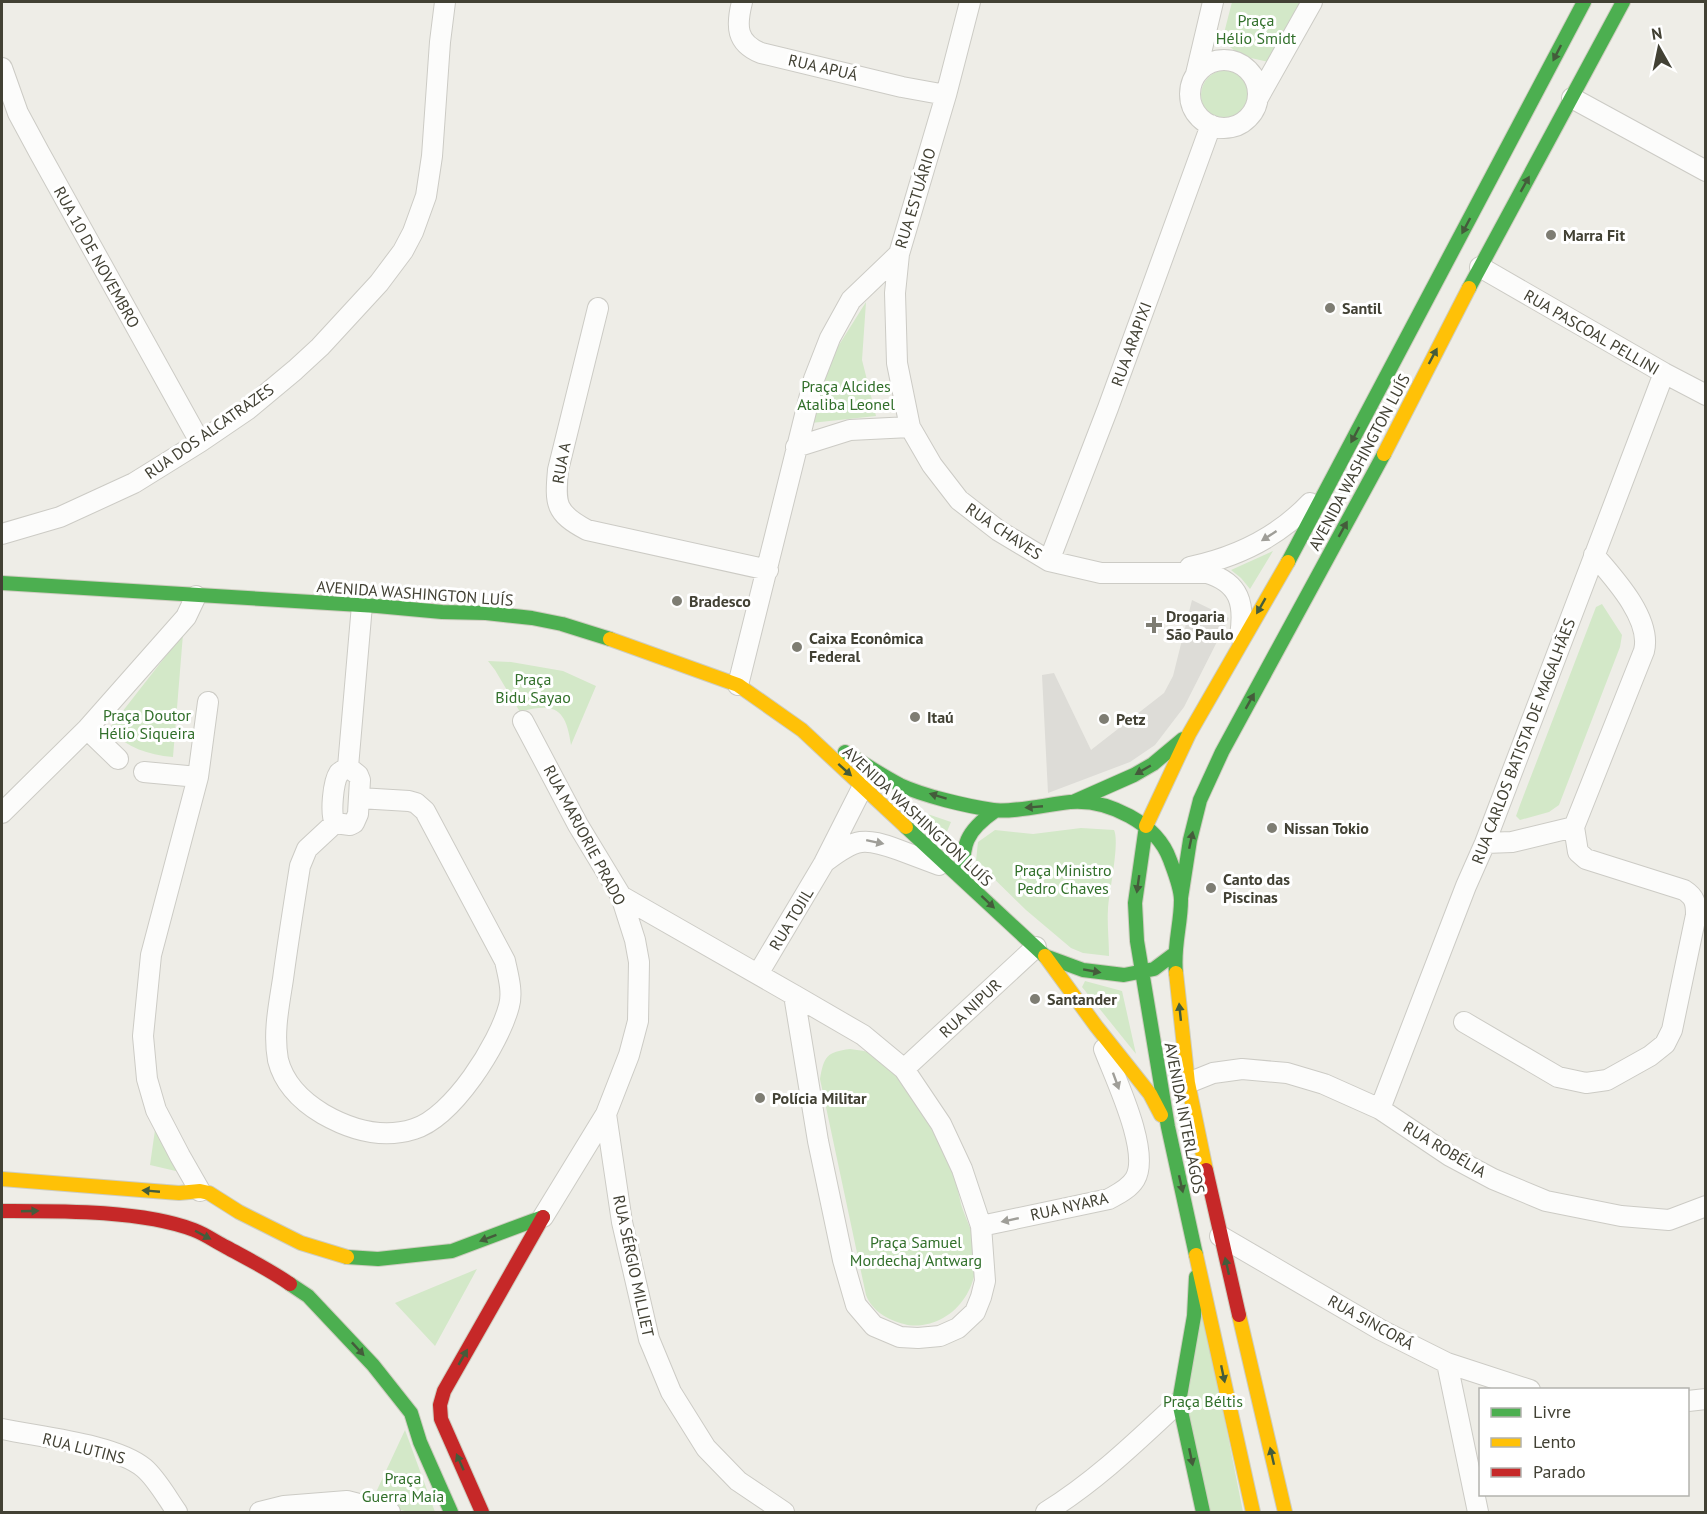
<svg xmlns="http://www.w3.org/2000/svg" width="1707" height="1514" viewBox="0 0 1707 1514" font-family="'PT Sans',sans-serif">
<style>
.green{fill:#d3e8c8}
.parking{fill:#dddcd7}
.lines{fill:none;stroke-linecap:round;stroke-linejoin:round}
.street-casing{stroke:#cccbc5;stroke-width:22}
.fast-casing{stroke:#cecdc0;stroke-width:16}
.slow-casing{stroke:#cecdc0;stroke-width:16}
.jam-casing{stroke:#cecdc0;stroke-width:16}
.street{stroke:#fcfcfb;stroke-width:20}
.fast{stroke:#4caf50;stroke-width:14}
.slow{stroke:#ffc107;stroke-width:14}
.jam{stroke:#c62828;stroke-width:14}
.oneway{fill:#445c3b}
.oneway2{fill:#9f9e98}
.poi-dot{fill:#7e7d73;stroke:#fff;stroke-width:2}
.labels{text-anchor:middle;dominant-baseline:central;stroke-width:6;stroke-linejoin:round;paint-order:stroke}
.park-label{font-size:16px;fill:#32702b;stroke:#fff}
.street-label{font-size:16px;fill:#424134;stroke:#fff}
.poi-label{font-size:16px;font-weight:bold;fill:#424134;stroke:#fff;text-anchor:start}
</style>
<rect width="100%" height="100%" fill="#eeede7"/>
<path class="green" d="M1232,2h73l-32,61 -31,-7 -20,-15z
M1201 95a25 25 0 1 1 50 0a25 25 0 1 1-50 0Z
M866,302l-4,58 14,56 -65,7 21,-67z
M1273,551l-23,38 -9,-11 -10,-8z
M1602,604l20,31 -2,12 -61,158 -10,7 -29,8 -4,-4 4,-11 76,-198z
M183,634l-10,123c-26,-2 -45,-10 -65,-27z
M488,661l23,1 52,9 33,15 -25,59c-5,-36 -16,-43 -51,-33l-25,-42z
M907,807l44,15 -8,19z
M1081,828l33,2c6,13 -5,61 -6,79 -1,15 1,31 1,47l-26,-3 -12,-5 -45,-38 -50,-49 2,-19 17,-12 38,4z
M1085,981l37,10 14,63 -54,-67z
M850,1049c4,1 10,1 14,2 32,10 76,83 87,114 4,12 7,26 10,39 4,13 11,26 14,39 6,28 -6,61 -32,75 -10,6 -27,10 -39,6 -16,-4 -32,-13 -38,-29l-46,-216c4,-23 7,-27 30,-30z
M155,1130l25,42 -30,-7z
M477,1269l-42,77 -40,-43z
M1200,1295l43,217h-33l-25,-110z
M405,1430l30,82h-26l-38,-9z"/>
<path class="parking" d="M1192,600l37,18 -45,89 -29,38 -25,17 -82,31 -6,-118 12,-2 37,77 73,-57 9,-17z"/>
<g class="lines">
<defs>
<path id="street" d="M742,2c-6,24 -6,41 19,51l141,34 44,8
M1190 94a34 34 0 1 1 68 0a34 34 0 1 1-68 0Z
M2,68l16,45 21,39 161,290
M1196,74l17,-72
M1258,98l54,-96
M1572,98l134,73
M899,254l-4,39 2,70 13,64 22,38 27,35 40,31 50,30 52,12h106c33,10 38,31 33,63
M1480,267l184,106 42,22
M598,308l-40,162c-3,34 -3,43 29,60l181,40
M796,447l54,-17 60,-3
M2,534l58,-17 74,-34 66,-41 47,-32 48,-40 25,-23 59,-64 24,-32 10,-19 13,-36 6,-40 8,-114 5,-40
M1049,561l59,-153 103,-283
M1190,567c47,-10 87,-29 120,-64
M738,685l76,-306 16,-41 21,-38 48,-46 47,-159 24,-93
M523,721l55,104 43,71 14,44 4,22 -1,59 -9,34 -23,59 -63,103
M87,729l31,30
M348,767l14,-162
M348,767l10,8 2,5 -2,34 -4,9 -4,2 -15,-2c-5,-9 -2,-41 4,-50 1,-1 8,-5 9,-6z
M144,772l54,5
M2,813l85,-84 99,-112 10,-21
M335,823l-28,26 -7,17c-6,38 -12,75 -17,113 -4,26 -10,54 -5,81 6,24 25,42 45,54 28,16 60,25 91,15 39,-12 85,-85 95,-123 4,-14 -1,-31 -4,-45l-80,-150 -9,-8 -7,-2 -50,-3
M1485,843l27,-1 62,-15 70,-176c8,-32 -30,-73 -50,-96
M826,861c30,-23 38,-24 73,-11 13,5 27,10 40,15
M621,896l173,99
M758,974l66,-111 39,-77
M794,995l69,40 41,34 37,55 21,45 19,57 4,55 -4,16 -6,15 -17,16 -18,8 -22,2 -18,-1 -26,-11 -18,-21 -13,-45 -25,-119z
M1464,1022l94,55 28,6 21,-3 43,-24 15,-12 7,-14 24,-115c0,-12 -1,-18 -12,-25l-98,-31 -8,-7 -4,-25
M904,1069l132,-122
M1188,1083l25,-10 29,-4 45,4 37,11 56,25 70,47 43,23 53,22 75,15 48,4 37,-14
M1380,1109l86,-223 19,-43 179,-470
M606,1114l16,108 27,117 22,53 35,56 32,33 46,31
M200,1191l-20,-35 -24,-46 -9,-31 -4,-43 8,-81 47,-178 10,-75
M981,1226l128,-27c9,-5 20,-10 26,-20 16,-27 -20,-101 -31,-130
M1220,1236l161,94 66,33 83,27
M1447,1363l31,149
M1688,1401l18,-2
M2,1429c37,8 113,15 142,39 13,11 23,30 33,44
M260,1512l24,-6 63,-5 43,11
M1046,1512c50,-31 90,-70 133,-110"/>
<path id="fast" d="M1469,288l154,-286
M1288,562l296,-560
M2,583l375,23 65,6 44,1 46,5 30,6 48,15
M845,752c18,11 36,23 55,33 24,11 66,21 93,25 18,3 56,-6 77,-8 38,-3 87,21 100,58 4,11 11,28 11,40 0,25 -8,47 -5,73
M1073,802l61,-27 19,-11 30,-25
M1146,826l-11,77 2,38 31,186 28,128
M906,827l139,129 38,14 41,5 30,-6 20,-15
M964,880c-3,-35 2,-49 31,-69
M1181,898l9,-58 10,-40 22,-48 162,-298
M347,1257l31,2 74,-8 91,-34
M1196,1277l-2,39 -15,86 24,110
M290,1284l18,12 65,69 38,48 9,29 31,70"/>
<path id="slow" d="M1384,454l85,-166
M610,639l128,46 64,45 104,97
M1146,826l43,-92 99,-172
M1045,956l51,70 54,68 11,21
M1176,973l12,110 18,87
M2,1179l177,14 21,-2 9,2 30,19 62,31 46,14
M1196,1255l57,257
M1239,1315l46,197"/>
<path id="jam" d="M1206,1170l33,145
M2,1211c57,0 139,-1 192,19 11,4 22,12 32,17 22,12 44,23 64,37
M482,1512l-41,-93 -1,-14 4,-14 99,-174"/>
</defs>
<use href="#street" class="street-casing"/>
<use href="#fast" class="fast-casing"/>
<use href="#slow" class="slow-casing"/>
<use href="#jam" class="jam-casing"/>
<use href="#street" class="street"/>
<use href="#fast" class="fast"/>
<use href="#slow" class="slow"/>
<use href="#jam" class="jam"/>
</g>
<defs><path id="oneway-solid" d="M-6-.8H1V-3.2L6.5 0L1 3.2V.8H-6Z" transform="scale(1.5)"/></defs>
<g class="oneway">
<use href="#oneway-solid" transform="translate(1557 53) rotate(117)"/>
<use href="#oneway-solid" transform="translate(1525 184) rotate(-61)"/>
<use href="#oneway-solid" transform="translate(1466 226) rotate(118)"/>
<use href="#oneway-solid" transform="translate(1433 356) rotate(-62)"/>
<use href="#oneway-solid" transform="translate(1355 435) rotate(118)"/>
<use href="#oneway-solid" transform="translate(1343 529) rotate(-61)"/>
<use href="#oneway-solid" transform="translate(1261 606) rotate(120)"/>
<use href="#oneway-solid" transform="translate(1250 701) rotate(-61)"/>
<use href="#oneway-solid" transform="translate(845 770) rotate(42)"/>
<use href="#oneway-solid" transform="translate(1143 770) rotate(150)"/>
<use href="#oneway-solid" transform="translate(938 796) rotate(-163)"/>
<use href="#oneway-solid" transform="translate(1034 807) rotate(175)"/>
<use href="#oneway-solid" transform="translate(1191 840) rotate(-78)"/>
<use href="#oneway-solid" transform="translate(1138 884) rotate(98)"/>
<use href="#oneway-solid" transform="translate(988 902) rotate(43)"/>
<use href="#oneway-solid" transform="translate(1092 971) rotate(10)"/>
<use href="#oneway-solid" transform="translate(1180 1012) rotate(-96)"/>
<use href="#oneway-solid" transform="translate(1181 1184) rotate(77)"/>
<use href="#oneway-solid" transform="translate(151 1191) rotate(-175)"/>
<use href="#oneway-solid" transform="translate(30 1211) rotate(-2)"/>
<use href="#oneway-solid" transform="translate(203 1235) rotate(28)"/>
<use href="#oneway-solid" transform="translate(488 1238) rotate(159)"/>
<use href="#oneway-solid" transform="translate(1227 1266) rotate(-103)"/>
<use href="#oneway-solid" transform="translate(358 1349) rotate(47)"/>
<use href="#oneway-solid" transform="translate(463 1357) rotate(-60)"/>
<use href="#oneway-solid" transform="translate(1223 1374) rotate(78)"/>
<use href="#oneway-solid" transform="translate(1272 1456) rotate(-103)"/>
<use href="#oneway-solid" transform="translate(1191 1457) rotate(78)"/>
<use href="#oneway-solid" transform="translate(460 1462) rotate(-114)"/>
</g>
<g class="oneway2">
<use href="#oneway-solid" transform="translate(1269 536) rotate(147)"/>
<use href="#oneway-solid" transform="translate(875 842) rotate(12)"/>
<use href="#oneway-solid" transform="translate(1116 1081) rotate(70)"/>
<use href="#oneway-solid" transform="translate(1010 1220) rotate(168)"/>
</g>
<g class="poi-dot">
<circle cx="1551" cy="235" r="6"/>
<circle cx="1330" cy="308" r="6"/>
<circle cx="677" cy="601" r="6"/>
<path d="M1151 616h6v6h6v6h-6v6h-6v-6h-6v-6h6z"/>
<circle cx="797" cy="647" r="6"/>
<circle cx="915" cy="717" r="6"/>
<circle cx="1104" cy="719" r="6"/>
<circle cx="1272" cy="828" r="6"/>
<circle cx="1211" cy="888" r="6"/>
<circle cx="1035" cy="999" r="6"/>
<circle cx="760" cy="1098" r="6"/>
</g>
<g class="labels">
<g class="park-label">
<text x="1256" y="20">Praça<tspan x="1256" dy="18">Hélio Smidt</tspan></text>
<text x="846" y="386">Praça Alcides<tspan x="846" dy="18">Ataliba Leonel</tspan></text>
<text x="533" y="679">Praça<tspan x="533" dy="18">Bidu Sayao</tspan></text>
<text x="147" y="715">Praça Doutor<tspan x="147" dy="18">Hélio Siqueira</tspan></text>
<text x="1063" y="870">Praça Ministro<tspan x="1063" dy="18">Pedro Chaves</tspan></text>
<text x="916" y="1242">Praça Samuel<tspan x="916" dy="18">Mordechaj Antwarg</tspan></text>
<text x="1203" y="1401">Praça Béltis</text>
<text x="403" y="1478">Praça<tspan x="403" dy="18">Guerra Maia</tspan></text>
</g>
<g class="street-label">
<text transform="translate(823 67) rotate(13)">RUA APUÁ</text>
<text transform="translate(915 198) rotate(-73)">RUA ESTUÁRIO</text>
<text transform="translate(97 257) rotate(61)">RUA 10 DE NOVEMBRO</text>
<text transform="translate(1592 332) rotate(30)">RUA PASCOAL PELLINI</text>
<text transform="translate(1131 344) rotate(-70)">RUA ARAPIXI</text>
<text transform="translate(209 431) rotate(-35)">RUA DOS ALCATRAZES</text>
<text transform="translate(1359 462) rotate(-62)">AVENIDA WASHINGTON LUÍS</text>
<text transform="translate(561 463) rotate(-80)">RUA A</text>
<text transform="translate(1004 531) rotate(34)">RUA CHAVES</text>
<text transform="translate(415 593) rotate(4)">AVENIDA WASHINGTON LUÍS</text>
<text transform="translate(1523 741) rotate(-69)">RUA CARLOS BATISTA DE MAGALHÃES</text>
<text transform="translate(918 816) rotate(43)">AVENIDA WASHINGTON LUÍS</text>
<text transform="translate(585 835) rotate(62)">RUA MARJORIE PRADO</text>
<text transform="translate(791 919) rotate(-59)">RUA TOJIL</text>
<text transform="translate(970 1008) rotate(-43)">RUA NIPUR</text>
<text transform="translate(1185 1118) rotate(79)">AVENIDA INTERLAGOS</text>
<text transform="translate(1445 1149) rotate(31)">RUA ROBÉLIA</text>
<text transform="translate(1069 1206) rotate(-13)">RUA NYARA</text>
<text transform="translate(634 1266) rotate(78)">RUA SÉRGIO MILLIET</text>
<text transform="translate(1371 1322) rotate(29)">RUA SINCORÁ</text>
<text transform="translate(84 1448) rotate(14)">RUA LUTINS</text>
</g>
<g class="poi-label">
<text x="1563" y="235">Marra Fit</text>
<text x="1342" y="308">Santil</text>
<text x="689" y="601">Bradesco</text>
<text x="1166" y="616">Drogaria<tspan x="1166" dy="18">São Paulo</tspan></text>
<text x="809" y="638">Caixa Econômica<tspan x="809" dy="18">Federal</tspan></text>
<text x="927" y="717">Itaú</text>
<text x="1116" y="719">Petz</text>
<text x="1284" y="828">Nissan Tokio</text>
<text x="1223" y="879">Canto das<tspan x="1223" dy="18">Piscinas</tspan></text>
<text x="1047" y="999">Santander</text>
<text x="772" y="1098">Polícia Militar</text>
</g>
</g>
<rect width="1707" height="1514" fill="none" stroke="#424134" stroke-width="6"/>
<rect x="1479" y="1388" width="210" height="108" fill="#ffffff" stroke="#b3b3ae" stroke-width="1.5"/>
<rect x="1491" y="1408" width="30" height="9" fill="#4caf50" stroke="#b3b3ae" stroke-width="1.5"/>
<text x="1533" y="1418" font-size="18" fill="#424134">Livre</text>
<rect x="1491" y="1438" width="30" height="9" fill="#ffc107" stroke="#b3b3ae" stroke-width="1.5"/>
<text x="1533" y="1448" font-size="18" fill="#424134">Lento</text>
<rect x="1491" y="1468" width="30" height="9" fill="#c62828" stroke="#b3b3ae" stroke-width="1.5"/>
<text x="1533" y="1478" font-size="18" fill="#424134">Parado</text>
<g transform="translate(1659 48) rotate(351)" stroke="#ffffff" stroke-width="4.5" paint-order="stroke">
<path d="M0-4.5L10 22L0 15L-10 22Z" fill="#424134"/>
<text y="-9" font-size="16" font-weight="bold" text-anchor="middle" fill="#424134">N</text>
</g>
</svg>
